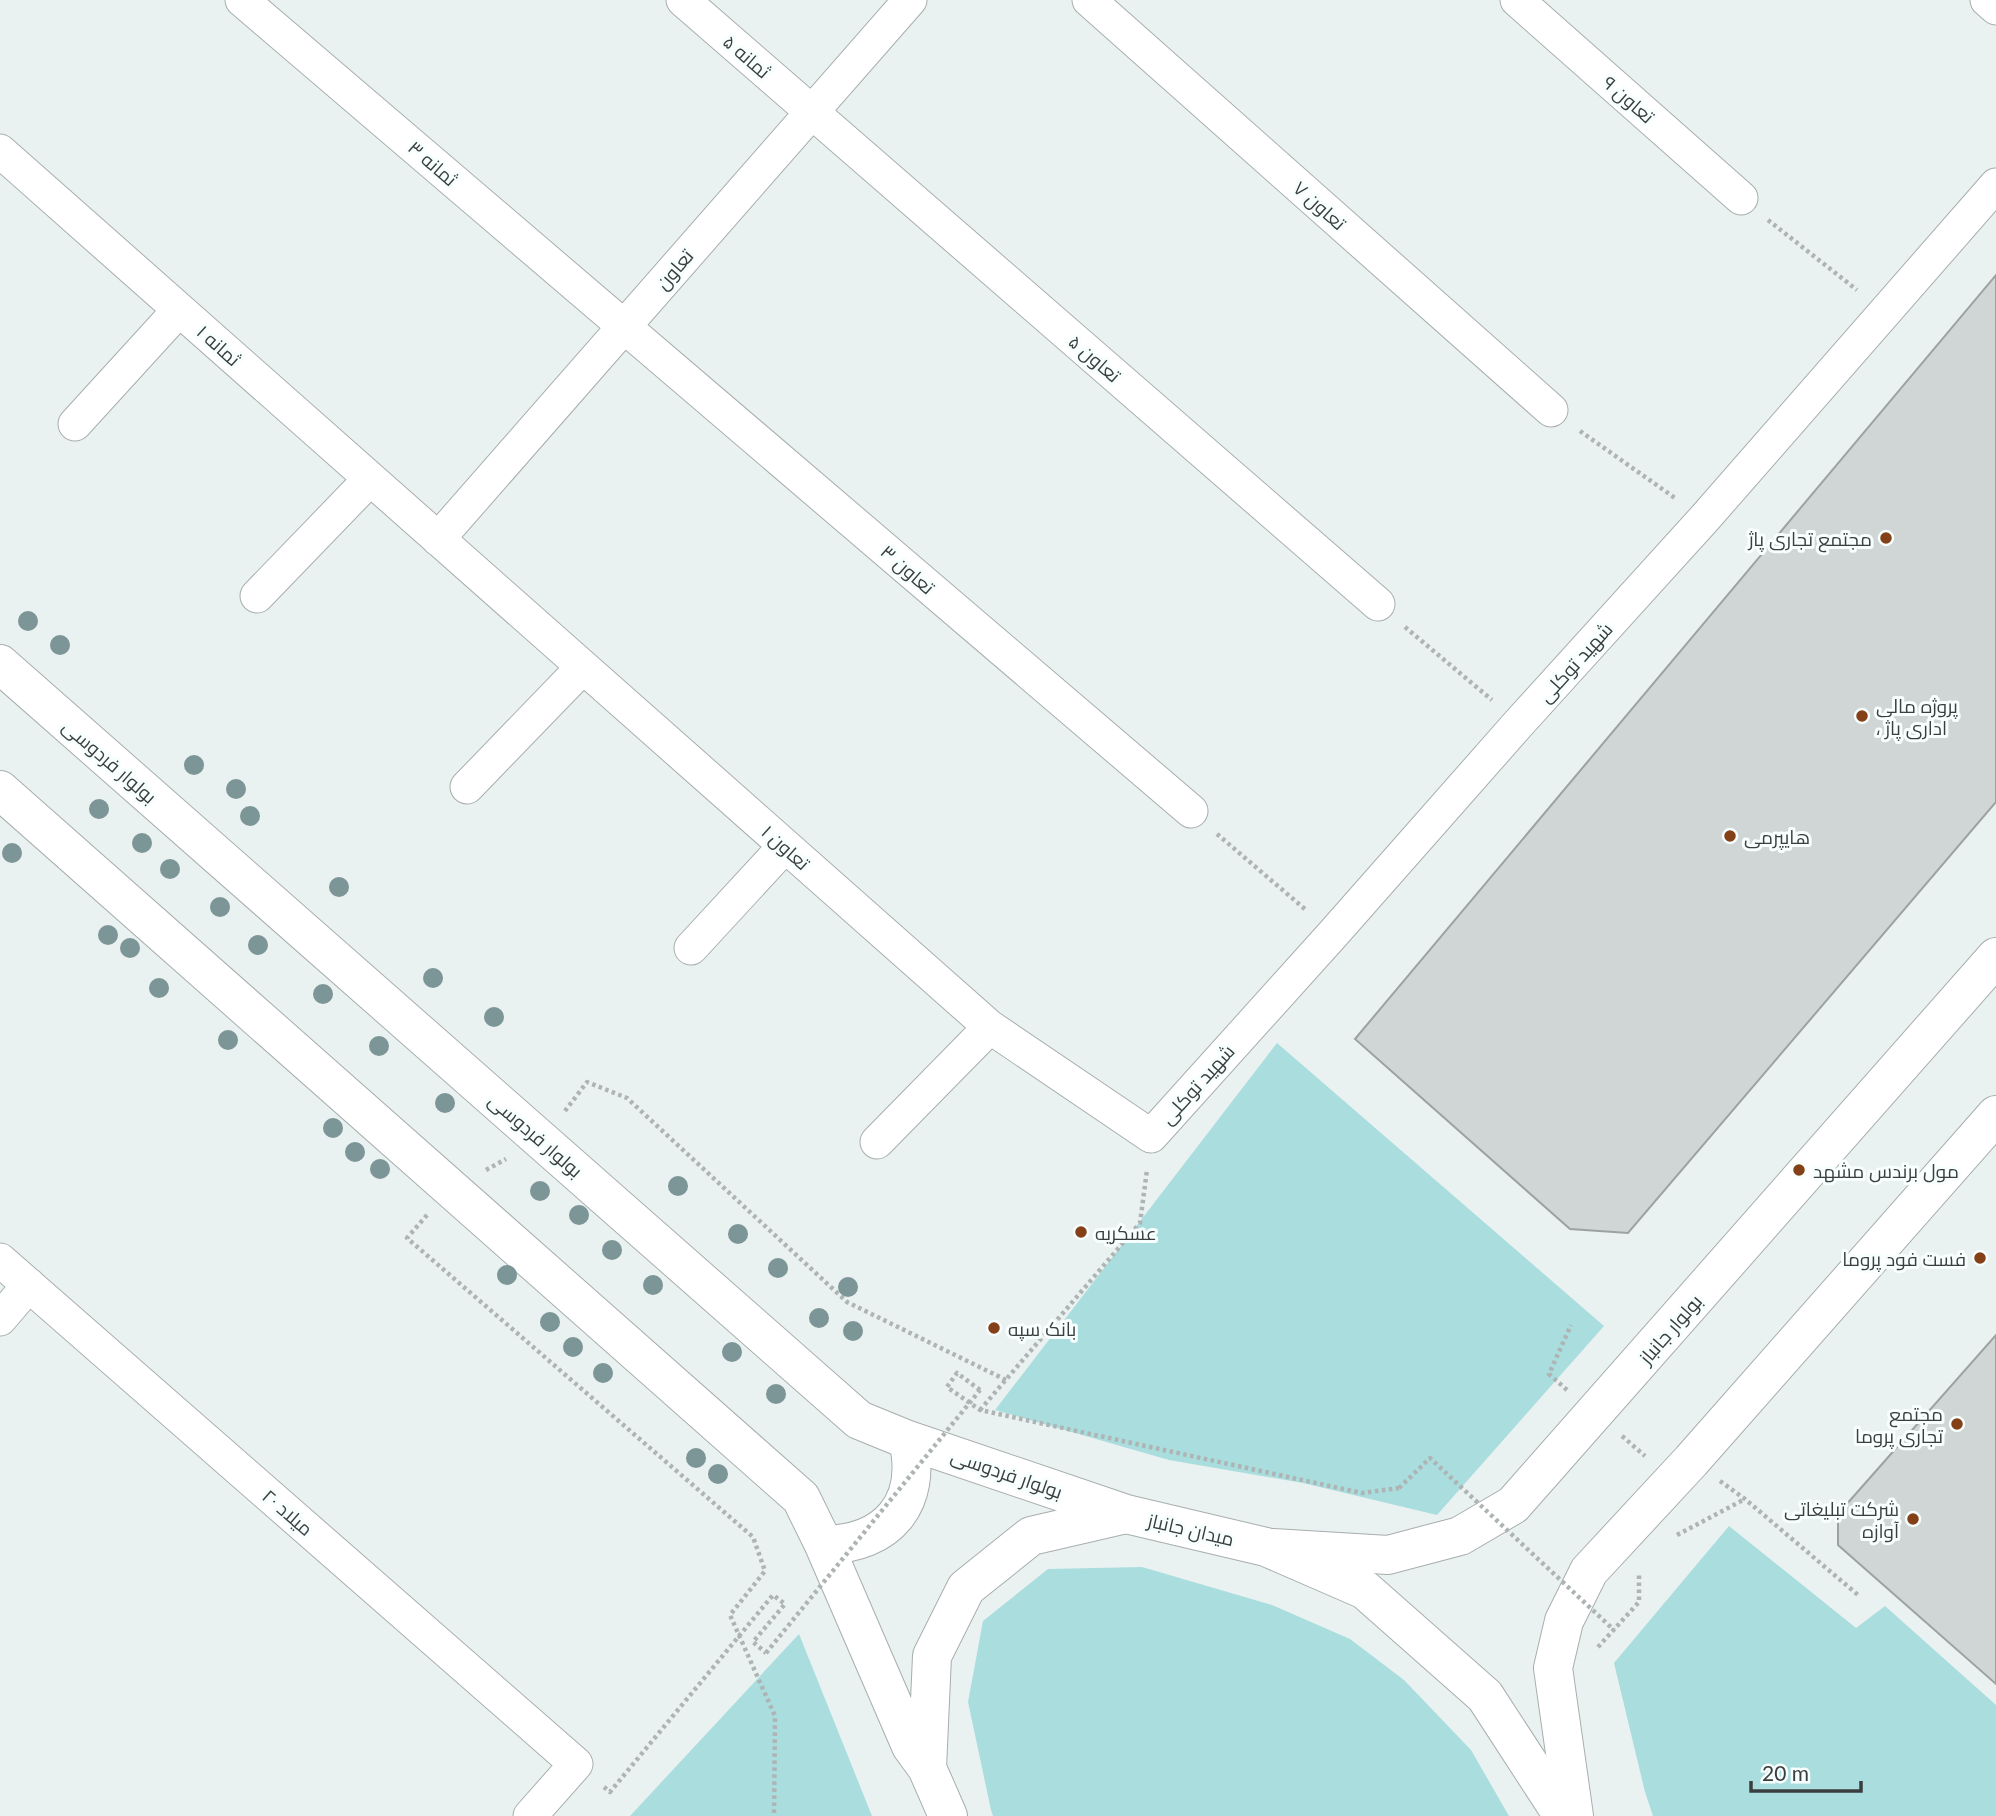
<svg xmlns="http://www.w3.org/2000/svg" width="1996" height="1816" viewBox="0 0 1996 1816" font-family="Lato,Cairo,sans-serif">
<style>
.green{fill:#aaddde}
.building{fill:#d0d6d6;stroke:#9ca2a2;stroke-width:2}
.lines{fill:none;stroke-linecap:round;stroke-linejoin:round}
.minor-casing{stroke:#a8aeae;stroke-width:35}
.secondary-casing{stroke:#a8aeae;stroke-width:40}
.primary-casing{stroke:#a8aeae;stroke-width:40}
.path{stroke:#aeb4b4;stroke-width:4.5;stroke-dasharray:3.5 3.5;stroke-linecap:butt}
.minor{stroke:#fff;stroke-width:33}
.secondary{stroke:#fff;stroke-width:38}
.primary{stroke:#fff;stroke-width:38}
.path-bridge{stroke:#aeb4b4;stroke-width:4.5;stroke-dasharray:3.5 3.5;stroke-linecap:butt}
.tree{fill:#7c9596}
.poi-dot{fill:#844016;stroke:#f7fefe;stroke-width:2.5}
.labels{text-anchor:middle;dominant-baseline:central;stroke-width:6;stroke-linejoin:round;paint-order:stroke}
.street-label{font-size:19px;fill:#3b3e3e;stroke:#f7fefe}
.poi-label{font-size:19px;fill:#3b3e3e;stroke:#f7fefe;text-anchor:start}
</style>
<rect width="100%" height="100%" fill="#eaf1f1"/>
<path class="green" d="M1277,1043l327,283 -167,189 -134,-32 -134,-23 -174,-50z
M1729,1526l127,102 29,-22 111,99v111h-343l-8,-24 -31,-129z
M1142,1567l130,38 78,34 54,41 67,70 38,66h-516l-2,-6 -23,-108 15,-81 65,-52z
M799,1634l73,182h-242z"/>
<path class="building" d="M1996,275v527l-368,431 -58,-4 -215,-190z
M1996,1335v349l-158,-139v-31z"/>
<g class="lines">
<defs>
<path id="minor" d="M242,0l949,811
M683,0l695,604
M1089,0l462,410
M1517,0l224,198
M1987,0l9,8
M0,151l990,876 161,109 182,-202 186,-211 185,-204 292,-334
M75,424l104,-114
M438,539l472,-539
M257,596l113,-117
M467,787l116,-120
M691,948l94,-102
M877,1142l113,-115
M0,1260l576,504 -46,52
M0,1319l29,-34"/>
<path id="secondary" d="M1273,1548l115,7 72,-19 53,-31 483,-548
M1574,1816l-21,-148 11,-47 25,-50 102,-110 305,-346"/>
<path id="primary" d="M0,664l859,756 49,20 218,74 140,33 99,43 120,106 78,120
M0,790l801,708 23,47 87,201 16,22
M824,1545c64,-1 99,-42 84,-105
M948,1816l-21,-48 5,-112 34,-68 65,-52 95,-22"/>
</defs>
<use href="#minor" class="minor-casing"/>
<use href="#secondary" class="secondary-casing"/>
<use href="#primary" class="primary-casing"/>
<path class="path" d="M1768,220l89,70
M1580,431l95,67
M1405,627l87,73
M1217,834l89,76
M565,1111l22,-29 40,16 220,204 159,78
M486,1170l20,-11
M427,1215l-20,23 346,299 12,34 -35,44 45,101 -1,100
M980,1390l-23,-17 -10,14 33,23 382,83 37,-5
M1567,1390l-18,-16 22,-49
M980,1410l160,-187 7,-53
M1622,1436l23,20
M1720,1481l25,18 113,96
M1677,1535l68,-36
M1598,1647l41,-45v-28
M604,1787l6,5 163,-197 12,9 -32,38 13,11"/>
<use href="#minor" class="minor"/>
<use href="#secondary" class="secondary"/>
<use href="#primary" class="primary"/>
<path class="path-bridge" d="M1399,1488l31,-30 184,172
M766,1653l214,-263"/>
</g>
<g class="tree">
<circle cx="28" cy="621" r="10"/>
<circle cx="60" cy="645" r="10"/>
<circle cx="194" cy="765" r="10"/>
<circle cx="236" cy="789" r="10"/>
<circle cx="99" cy="809" r="10"/>
<circle cx="250" cy="816" r="10"/>
<circle cx="142" cy="843" r="10"/>
<circle cx="12" cy="853" r="10"/>
<circle cx="170" cy="869" r="10"/>
<circle cx="339" cy="887" r="10"/>
<circle cx="220" cy="907" r="10"/>
<circle cx="108" cy="935" r="10"/>
<circle cx="258" cy="945" r="10"/>
<circle cx="130" cy="948" r="10"/>
<circle cx="433" cy="978" r="10"/>
<circle cx="159" cy="988" r="10"/>
<circle cx="323" cy="994" r="10"/>
<circle cx="494" cy="1017" r="10"/>
<circle cx="228" cy="1040" r="10"/>
<circle cx="379" cy="1046" r="10"/>
<circle cx="445" cy="1103" r="10"/>
<circle cx="333" cy="1128" r="10"/>
<circle cx="355" cy="1152" r="10"/>
<circle cx="380" cy="1169" r="10"/>
<circle cx="678" cy="1186" r="10"/>
<circle cx="540" cy="1191" r="10"/>
<circle cx="579" cy="1215" r="10"/>
<circle cx="738" cy="1234" r="10"/>
<circle cx="612" cy="1250" r="10"/>
<circle cx="778" cy="1268" r="10"/>
<circle cx="507" cy="1275" r="10"/>
<circle cx="653" cy="1285" r="10"/>
<circle cx="848" cy="1287" r="10"/>
<circle cx="819" cy="1318" r="10"/>
<circle cx="550" cy="1322" r="10"/>
<circle cx="853" cy="1331" r="10"/>
<circle cx="573" cy="1347" r="10"/>
<circle cx="732" cy="1352" r="10"/>
<circle cx="603" cy="1373" r="10"/>
<circle cx="776" cy="1394" r="10"/>
<circle cx="696" cy="1458" r="10"/>
<circle cx="718" cy="1474" r="10"/>
</g>
<g class="poi-dot">
<circle cx="1886" cy="538" r="7"/>
<circle cx="1862" cy="716" r="7"/>
<circle cx="1730" cy="836" r="7"/>
<circle cx="1799" cy="1170" r="7"/>
<circle cx="1081" cy="1232" r="7"/>
<circle cx="1980" cy="1258" r="7"/>
<circle cx="994" cy="1328" r="7"/>
<circle cx="1957" cy="1424" r="7"/>
<circle cx="1913" cy="1519" r="7"/>
</g>
<g class="labels">
<g class="street-label">
<text transform="translate(747 56) rotate(41)">ثمانه ۵</text>
<text transform="translate(1629 99) rotate(41)">تعاون ۹</text>
<text transform="translate(433 163) rotate(41)">ثمانه ۳</text>
<text transform="translate(1320 205) rotate(42)">تعاون ۷</text>
<text transform="translate(674 269) rotate(-49)">تعاون</text>
<text transform="translate(219 345) rotate(42)">ثمانه ۱</text>
<text transform="translate(1095 358) rotate(41)">تعاون ۵</text>
<text transform="translate(908 569) rotate(41)">تعاون ۳</text>
<text transform="translate(1575 662) rotate(-48)">شهید توکلی</text>
<text transform="translate(110 761) rotate(41)">بولوار فردوسی</text>
<text transform="translate(786 847) rotate(42)">تعاون ۱</text>
<text transform="translate(1197 1084) rotate(-48)">شهید توکلی</text>
<text transform="translate(536 1135) rotate(41)">بولوار فردوسی</text>
<text transform="translate(1670 1329) rotate(-49)">بولوار جانباز</text>
<text transform="translate(1007 1473) rotate(19)">بولوار فردوسی</text>
<text transform="translate(288 1512) rotate(41)">میلاد ۲۰</text>
<text transform="translate(1191 1529) rotate(13)">میدان جانباز</text>
</g>
<g class="poi-label">
<text x="1872" y="538" text-anchor="end">مجتمع تجاری پاژ</text>
<text x="1876" y="705">پروژه مالی<tspan x="1876" dy="22">، اداری پاژ</tspan></text>
<text x="1744" y="836">هایپرمی</text>
<text x="1813" y="1170">مول برندس مشهد</text>
<text x="1095" y="1232">عسکریه</text>
<text x="1966" y="1258" text-anchor="end">فست فود پروما</text>
<text x="1008" y="1328">بانک سپه</text>
<text x="1943" y="1413" text-anchor="end">مجتمع<tspan x="1943" dy="22">تجاری پروما</tspan></text>
<text x="1899" y="1508" text-anchor="end">شرکت تبلیغاتی<tspan x="1899" dy="22">آوازه</tspan></text>
</g>
</g>
<path d="M1751 1781v10h110v-10" fill="none" stroke="#3b3e3e" stroke-width="3.5"/>
<text x="1762" y="1781" font-size="21" fill="#3b3e3e" stroke="#f7fefe" stroke-width="5" paint-order="stroke">20 m</text>
</svg>
